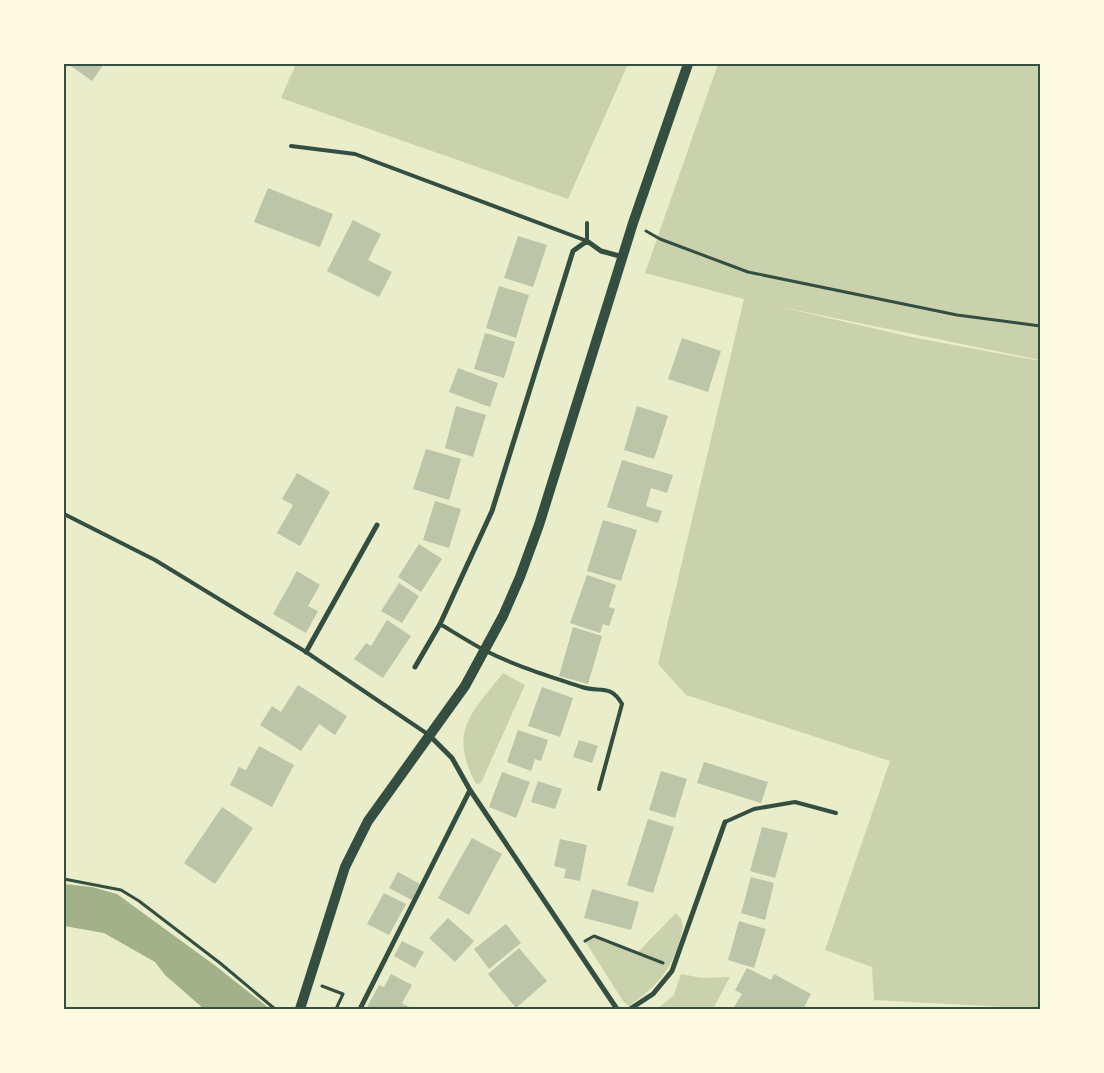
<svg xmlns="http://www.w3.org/2000/svg" width="1104" height="1073" viewBox="0 0 1104 1073" font-family="Figtree,sans-serif">
<style>
.green{fill:#cad2ad}
.water{fill:#a3b18a}
.building{fill:#bcc5a7}
.lines{fill:none;stroke-linecap:round;stroke-linejoin:round}
.path{stroke:#344e41;stroke-width:3}
.service{stroke:#344e41;stroke-width:4}
.minor{stroke:#344e41;stroke-width:5}
.secondary{stroke:#344e41;stroke-width:10}
.neatline{fill:none;stroke:#344e41;stroke-width:2}
</style>
<rect width="100%" height="100%" fill="#e9edc9"/>
<path class="green" d="M296,64h332l-60,135 -287,-101z
M718,64h322v296l-264,-54 135,31 129,24v648l-166,-9 -2,-33 -47,-17 65,-189 -204,-66 -28,-31 86,-365 -99,-26z
M503,673l22,12 -44,98 -5,1c-28,-53 -5,-70 27,-111z
M676,913l5,6 2,7c-6,37 -23,59 -54,80l-6,-5 -38,-60 9,-5 43,17z
M681,974l21,4 28,-1 -17,32h-56l17,-14z"/>
<path class="water" d="M64,884l28,3 25,7 100,73 53,42h-66l-39,-34 -10,-13 -51,-29 -40,-7z"/>
<path class="building" d="M68,64h36l-12,17z
M268,188l65,26 -13,33 -66,-25z
M353,220l28,14 -13,26 24,12 -13,25 -52,-26z
M518,236l29,9 -14,42 -29,-9z
M499,286l30,9 -13,43 -30,-10z
M485,333l30,9 -11,36 -30,-9z
M682,338l39,13 -13,41 -40,-13z
M458,368l40,15 -8,24 -41,-15z
M456,406l30,9 -13,42 -28,-9z
M637,406l31,10 -14,43 -30,-9z
M426,449l35,10 -12,41 -36,-11z
M622,460l51,15 -6,18 -16,-5 -5,18 16,5 -4,12 -51,-16z
M297,473l33,19 -30,54 -23,-13 16,-28 -11,-6z
M435,501l26,8 -12,39 -26,-8z
M603,520l34,10 -16,51 -34,-10z
M419,544l23,15 -21,33 -23,-15z
M297,571l23,14 -12,21 10,5 -12,22 -33,-19z
M587,575l29,10 -7,22 6,2 -6,17 -6,-2 -3,9 -30,-10z
M399,583l20,13 -17,27 -21,-12z
M387,620l24,16 -28,42 -29,-19 12,-16 5,3z
M573,627l29,9 -14,48 -29,-8z
M298,685l49,31 -12,19 -16,-11 -18,27 -41,-26 12,-19 9,6z
M542,687l31,11 -13,39 -32,-11z
M518,730l30,10 -7,21 -6,-2 -4,12 -24,-9z
M579,740l19,6 -6,17 -19,-6z
M259,746l35,19 -22,42 -42,-22 9,-18 7,3z
M704,762l64,20 -7,21 -64,-20z
M661,771l26,8 -12,39 -26,-8z
M502,772l28,10 -14,36 -27,-11z
M538,781l24,8 -7,20 -24,-7z
M222,807l31,21 -38,56 -31,-21z
M648,819l26,8 -21,66 -26,-8z
M762,827l26,6 -13,45 -25,-7z
M472,838l30,16 -33,61 -31,-17z
M560,839l27,6 -7,36 -16,-3 2,-9 -12,-3z
M398,872l22,12 -8,16 -23,-12z
M751,877l23,6 -9,37 -24,-7z
M592,889l47,13 -8,28 -47,-12z
M384,893l22,11 -17,31 -22,-11z
M448,918l26,23 -19,21 -26,-24z
M739,921l27,8 -12,39 -26,-8z
M506,924l15,19 -32,26 -15,-20z
M402,941l22,11 -9,16 -21,-12z
M519,948l28,33 -31,27 -28,-34z
M747,968l24,12 3,-6 37,20 -8,15h-70l9,-15 -7,-4z
M391,974l21,11 -10,18 11,6h-47l13,-24 5,2z"/>
<g class="lines">
<path class="path" d="M646,231l14,8 88,33 209,43 83,11
M64,879l57,11 18,11 81,62 55,46
M585,941l9,-5 69,27
M322,986l21,8 -7,15"/>
<path class="service" d="M291,146l64,8 232,87v-18
M64,514l91,46 151,92 123,83
M440,624c15,9 29,18 44,26 31,16 65,26 98,37 17,6 28,-4 40,17l-23,85
M725,822l29,-13 41,-7 41,11"/>
<path class="minor" d="M306,652l71,-127
M415,667l25,-43 52,-113 81,-260 14,-10 14,10 22,6
M430,736l22,22 18,32 147,219
M360,1009l110,-219
M630,1009l23,-15 19,-23 53,-149"/>
<path class="secondary" d="M300,1009l45,-142 23,-46 97,-135 38,-70 17,-39 19,-52 94,-302 55,-159"/>
</g>
<rect width="1104" height="1073" fill="none" stroke="#fefae0" stroke-width="130"/>
<rect x="65" y="65" width="974" height="943" class="neatline"/>
</svg>
